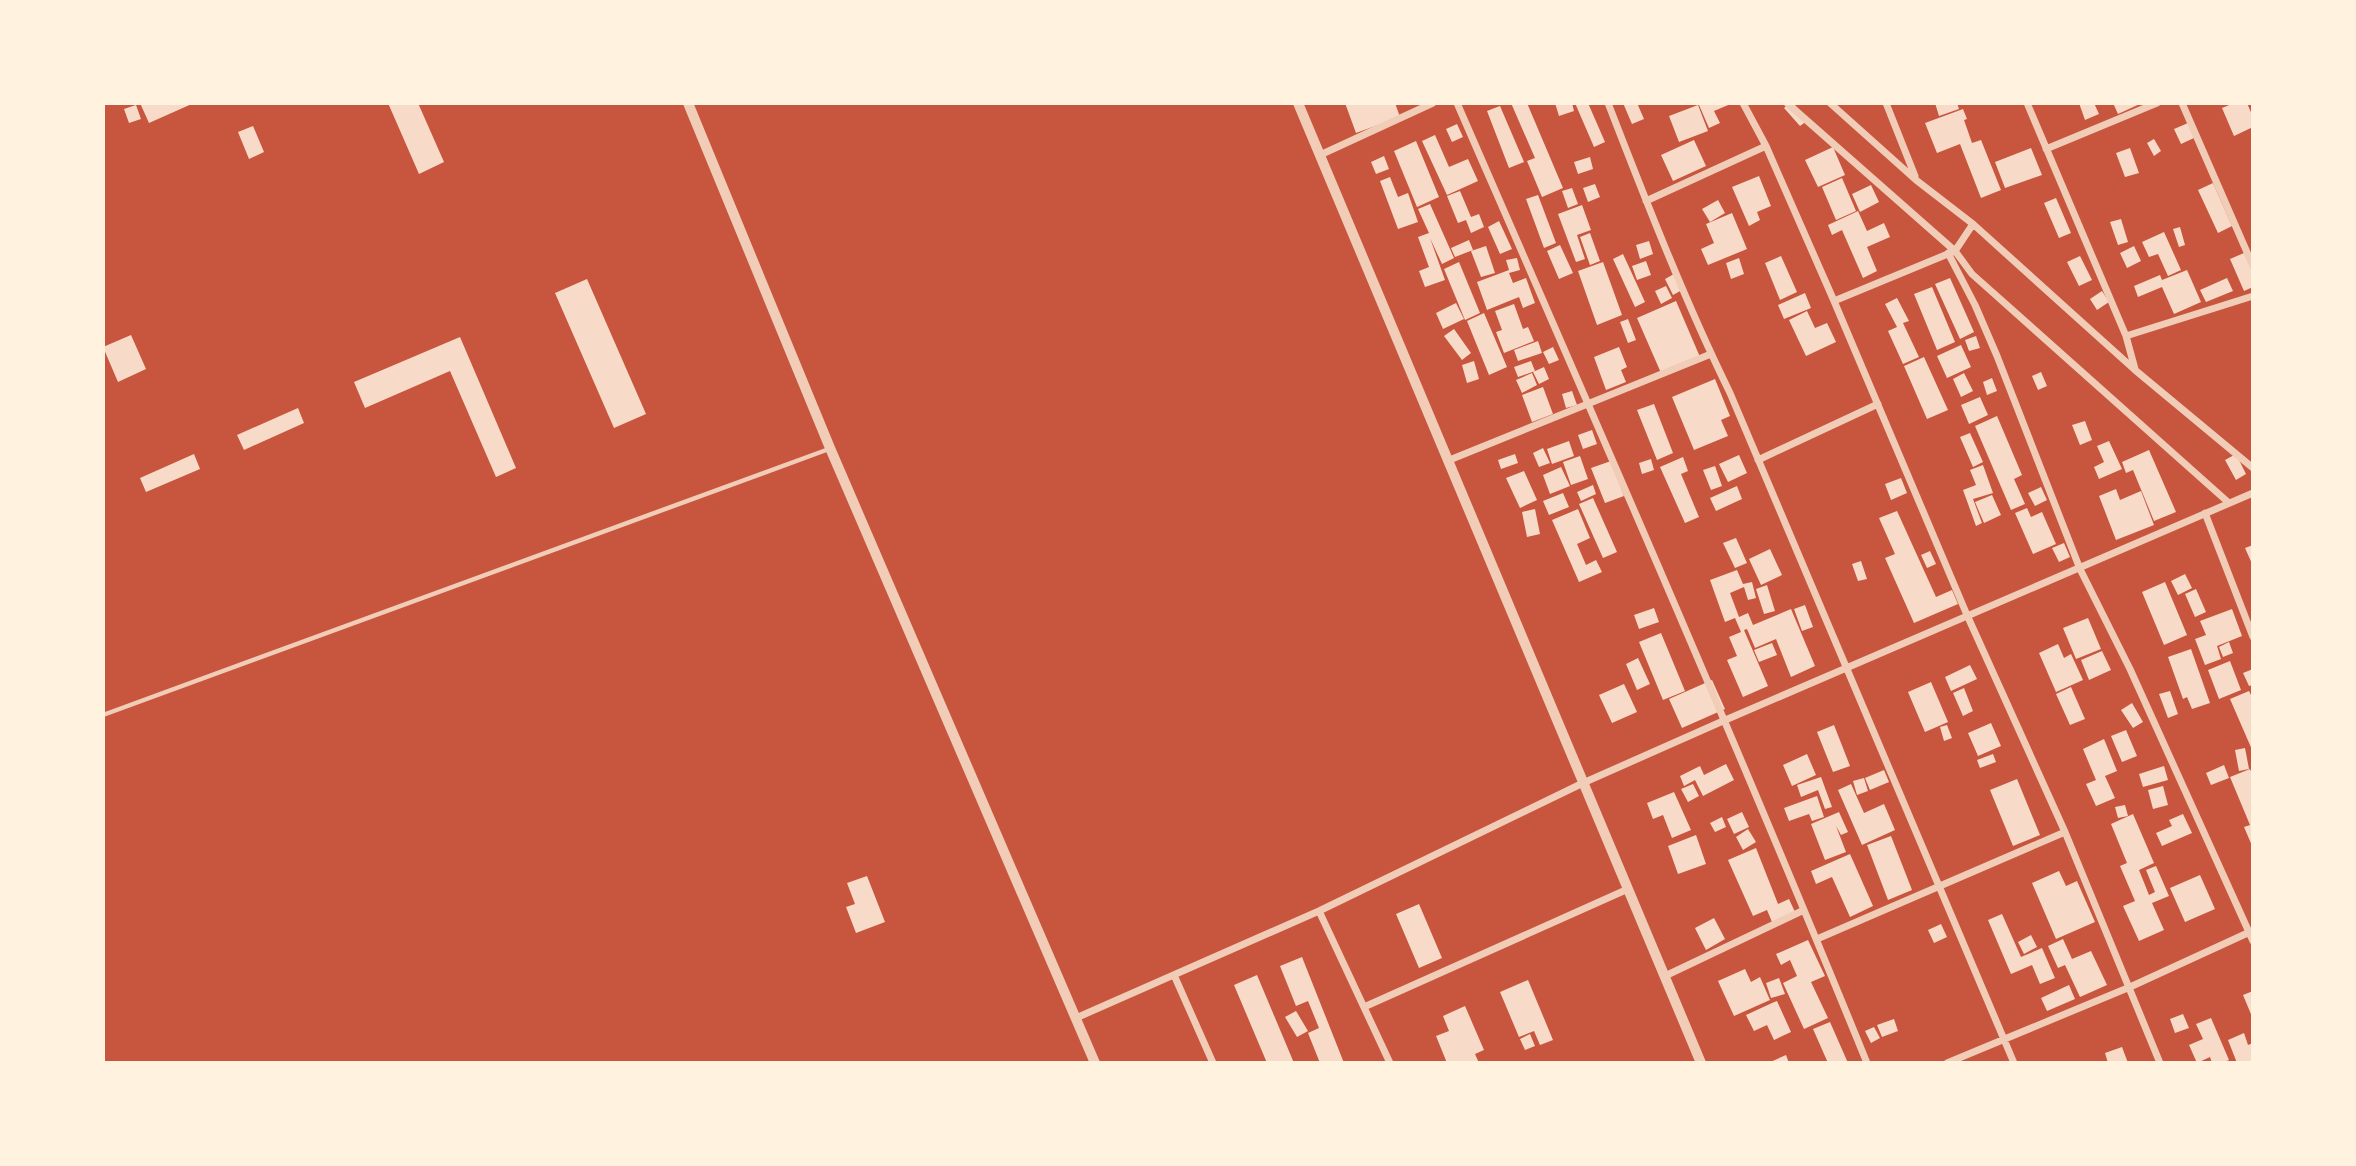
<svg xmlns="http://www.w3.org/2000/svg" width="2356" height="1166" viewBox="0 0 2356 1166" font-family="'PT Sans',sans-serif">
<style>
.building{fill:#f7dbc8}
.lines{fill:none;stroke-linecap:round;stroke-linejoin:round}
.service{stroke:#f1ccb7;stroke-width:4.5}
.minor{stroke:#f1ccb7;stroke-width:7}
.tertiary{stroke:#f1ccb7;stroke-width:10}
</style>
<rect width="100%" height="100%" fill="#c8553d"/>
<path class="building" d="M140,103h54l-45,20z
M388,103h30l26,59 -25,12z
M1345,103h50l5,14 -44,16z
M1511,103h16l36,85 -21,9 -15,-36 8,-3z
M1555,103h17l2,8 -15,5z
M1575,103h13l17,39 -11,5z
M1623,103h14l7,16 -12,5z
M1703,103h30l-19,8 6,12 -11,5 -10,-23z
M1790,103h3l15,17 -8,6 -16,-18z
M1935,103h22l2,6 -20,7z
M2079,103h15l5,11 -14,6z
M2113,103h29l-24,11z
M2234,103h13l6,14v10l-19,9 -12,-28z
M136,105l5,14 -12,4 -5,-14z
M1698,105l10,26 -29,11 -10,-26z
M1500,106l24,56 -15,6 -22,-57z
M1963,109l4,10 -3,1 8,23 9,-3 20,50 -20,8 -21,-54 -23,9 -12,-30z
M2188,123l6,15 -13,6 -7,-15z
M1457,124l6,13 -11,5 -6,-13z
M253,126l11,26 -15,7 -11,-27z
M1435,135l14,32 19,-8 10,22 -31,14 -25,-54z
M2154,139l7,12 -7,5 -7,-13z
M1694,140l12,26 -33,15 -12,-26z
M1416,141l23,56 -22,10 -23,-56z
M1833,147l12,28 -27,12 -13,-27z
M2031,148l11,27 -37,13 -10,-26z
M2130,148l9,25 -14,4 -9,-24z
M1384,156l5,13 -13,5 -5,-12z
M1590,157l3,12 -15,5 -4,-12z
M1759,176l12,30 -14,6 3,8 -11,6 -17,-39z
M1390,177l8,20 10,-4 10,29 -20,7 -18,-48z
M1842,178l14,33 -20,9 -14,-33z
M2213,183l19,43 -14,7 -20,-43z
M1595,184l5,13 -12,5 -5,-14z
M1871,185l8,17 -19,10 -8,-18z
M1572,188l6,16 -10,4 -6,-17z
M1460,191l11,26 8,-3 5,13 -13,6 -5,-13 -8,3 -11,-27z
M1538,195l18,48 -12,5 -18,-49z
M2056,198l15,35 -12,5 -15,-35z
M1718,200l7,13 -15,9 -8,-13z
M1430,204l24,54 -12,6 -12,-26 15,42 -20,7 -6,-16 10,-4 -11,-30 11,-4 -11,-24z
M1582,205l9,25 -14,5 8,24 -9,3 -18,-48z
M1858,211l9,20 17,-8 6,14 -23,10 10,24 -14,7 -21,-48 -10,5 -4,-10z
M1732,213l15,36 -39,16 -7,-16 13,-6 -8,-19z
M2121,219l7,23 -10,3 -8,-23z
M1499,221l13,28 -12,5 -12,-27z
M2180,227l5,18 -6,2 -6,-18z
M2164,232l17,38 -13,6 -10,-22 -9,3 -7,-15z
M1590,233l10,28 -10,4 -10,-28z
M1469,240l4,10 -18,7 -4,-9z
M1649,241l4,13 -13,5 -4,-14z
M1560,245l13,28 -14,6 -12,-28z
M1486,246l9,27 -14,4 -10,-26z
M2134,246l7,15 -14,7 -7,-15z
M2244,253l9,20v14l-9,4 -14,-32z
M1623,254l22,48 -10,5 -22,-48z
M1781,256l16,36 -17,8 -15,-37z
M2080,256l12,24 -13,6 -12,-24z
M1517,258l3,12 -11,3 4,10 13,-5 9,25 -12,5 -4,-11 -32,13 -10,-28 32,-12 -3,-10z
M1739,258l5,16 -13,5 -5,-16z
M1646,261l5,14 -14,5 -5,-14z
M1459,262l21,51 -15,7 -21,-51z
M1603,262l19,53 -25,10 -19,-54z
M2187,270l14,32 -27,12 -12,-27 -24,10 -4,-11 26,-11 2,5z
M1674,274l8,16 -9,5 -8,-16z
M1950,278l24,54 -14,7 -25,-55z
M2227,278l6,13 -27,11 -6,-12z
M587,279l59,135 -32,14 -59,-135z
M1666,286l6,12 -11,6 -6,-13z
M1932,287l23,55 -18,8 -23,-56z
M2102,291l7,11 -12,8 -7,-11z
M1805,293l6,15 -27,11 -6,-14z
M1897,298l12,23 -6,2 16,34 -16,7 -15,-33 9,-4 -12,-23z
M1676,301l24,56 -39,16 -24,-55z
M1456,303l8,16 -21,10 -7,-16z
M1514,304l9,25 5,-2 6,14 -30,12 -8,-21 6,-2 -7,-19z
M1807,311l8,17 12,-5 9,19 -30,14 -17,-36z
M1484,313l23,54 -18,8 -22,-54z
M1628,319l8,21 -8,3 -8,-21z
M1454,329l17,24 -9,7 -18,-24z
M131,335l15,34 -28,13 -15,-35z
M1976,336l4,12 -11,3 -4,-11z
M460,337l56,131 -20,9 -46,-106 -85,37 -11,-26z
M1538,341l4,12 -24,8 -4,-11z
M1961,345l10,22 -24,11 -10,-22z
M1553,347l6,13 -10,4 -6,-12z
M1619,347l8,20 -6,3 5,12 -20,8 -12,-33z
M1924,357l24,53 -21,9 -23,-53z
M1474,361l5,18 -12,4 -5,-18z
M1531,361l4,10 -17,6 -4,-10z
M1544,367l5,12 -10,5 -6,-12z
M2041,372l6,14 -9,4 -6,-14z
M1532,373l5,12 -15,8 -6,-13z
M1964,373l9,18 -12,6 -8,-18z
M1992,378l5,13 -10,4 -4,-13z
M1715,379l15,37 -9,4 7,16 -34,14 -22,-53z
M1543,387l10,27 -21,8 -10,-27z
M1572,391l5,14 -11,3 -4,-14z
M1980,397l8,18 -19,9 -8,-19z
M1654,404l19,49 -16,7 -20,-50z
M298,408l6,15 -60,27 -7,-15z
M1997,416l25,59 -8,4 11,25 -14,6 -36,-84z
M2085,421l7,19 -12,5 -8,-20z
M1592,430l5,14 -14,5 -5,-14z
M1970,433l13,29 -10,5 -13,-30z
M1569,441l5,15 -22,8 -5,-15z
M2109,441l13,28 -23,10 -5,-12 10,-5 -7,-16z
M1543,448l7,15 -11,4 -6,-14z
M2149,450l27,62 -22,9 -21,-51 -7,3 -4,-11z
M194,454l6,15 -54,23 -6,-14z
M1515,454l3,9 -17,6 -3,-9z
M2236,454l10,20 -10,6 -11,-20z
M1739,455l8,18 -19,9 -9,-18z
M1580,456l8,23 -17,6 -8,-23z
M1683,457l5,14 -7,3 18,43 -14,6 -25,-56z
M1651,459l3,11 -12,4 -3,-11z
M1611,461l13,35 -19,7 -14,-35z
M1983,465l10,28 -20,6 9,24 -6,3 -13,-36 13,-5 -6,-15z
M1715,466l7,20 -11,4 -8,-20z
M1561,467l9,19 -20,8 -7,-19z
M1524,471l13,29 -17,8 -14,-30z
M1901,478l6,15 -16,7 -6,-16z
M1593,485l3,9 -15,7 -4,-9z
M1737,486l5,13 -26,12 -6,-13z
M2041,487l6,13 -12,6 -7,-13z
M2116,489l4,11 21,-9 13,34 -38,15 -17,-44z
M1563,493l6,14 -20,8 -6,-14z
M1992,495l9,20 -17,8 -9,-21z
M1593,498l24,54 -14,6 -24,-54z
M2027,508l4,9 11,-5 14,32 -23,10 -18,-41z
M1535,509l5,25 -13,3 -5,-25z
M1578,509l12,29 -13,6 9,21 10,-5 6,12 -23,10 -27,-62z
M1897,511l39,86 16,-7 6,14 -44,19 -29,-65 10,-4 -16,-36z
M1736,538l11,25 -12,5 -12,-25z
M2064,543l6,14 -11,5 -7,-14z
M2253,545v21l-8,-18z
M1770,549l12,26 -21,10 -12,-26z
M1930,551l6,13 -9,4 -6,-13z
M1861,561l6,18 -9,2 -6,-17z
M1737,570l6,14 9,-2 4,16 -8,2 -4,-13 -14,6 9,24 9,-4 5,12 38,-16 24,57 -24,11 -15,-38 -21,9 -8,-19 -3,1 24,56 -25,11 -16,-37 10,-4 -8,-19 12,-5 -6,-14 -10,4 -15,-42z
M2185,574l7,14 -14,7 -7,-14z
M2165,582l22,53 -23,10 -22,-53z
M1767,585l8,26 -11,3 -8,-25z
M2196,589l10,23 -11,5 -10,-23z
M1805,605l8,22 -11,4 -8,-22z
M1654,608l5,14 -20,7 -5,-14z
M2232,609l10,27 -25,10 4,13 -16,6 -10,-26 11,-4 -6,-14z
M2088,618l13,31 -25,10 -13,-31z
M1661,633l24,58 -22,9 -24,-58z
M2229,642l4,11 -10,4 -4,-10z
M1772,643l5,12 -18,7 -5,-12z
M2058,644l6,14 7,-4 12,26 -27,12 -17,-39z
M2191,649l19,54 -18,6 -5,-12 -4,2 -15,-42z
M2102,651l9,19 -22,10 -8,-20z
M1638,658l12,26 -13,6 -11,-26z
M2230,661l11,29 -22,9 -11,-29z
M1970,665l7,14 -26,12 -6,-14z
M2253,669v16l-4,1 -6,-13z
M1712,680l13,29 -43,19 -13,-29z
M1931,682l17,40 -23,10 -17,-40z
M1624,684l13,28 -25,11 -13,-28z
M2071,687l14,32 -15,6 -14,-31z
M1964,688l9,23 -10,5 -10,-23z
M2170,691l8,23 -10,4 -9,-24z
M2249,691l4,8v53l-23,-53z
M2132,703l11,19 -10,6 -12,-18z
M1991,723l10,23 -23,10 -10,-23z
M1834,725l16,41 -17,6 -16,-40z
M1947,725l5,13 -8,3 -4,-14z
M2126,730l11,26 -15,6 -11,-26z
M2104,739l13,32 -12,5 10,22 -19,8 -10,-22 10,-4 -13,-31z
M2245,748l4,21 -10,2 -4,-21z
M1807,754l9,21 -24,11 -9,-21z
M1993,754l3,8 -16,6 -3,-8z
M1726,764l8,16 -31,16 -8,-16 -11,6 -4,-10 20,-10 4,9z
M2224,765l5,13 -18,7 -5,-12z
M2164,766l4,14 -25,7 -4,-13z
M2250,769l3,7v72l-9,-21 6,-2 -20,-48z
M1884,770l5,12 -19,8 -5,-12z
M1821,777l11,30 -7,2 -7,-19 -17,7 -4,-12z
M1864,778l4,13 -11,4 -4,-14z
M2017,779l23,56 -27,11 -23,-56z
M1693,784l6,12 -11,6 -7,-13z
M1851,784l13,29 20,-9 11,26 -33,15 -24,-55z
M2163,786l5,19 -15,4 -5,-19z
M1674,792l17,38 -19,8 -9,-23 -10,4 -6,-16z
M1817,796l7,21 -12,4 -3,-7 -20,7 -5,-13z
M2125,805l3,11 -10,2 -3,-11z
M1742,812l7,15 -15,7 -7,-15z
M1839,812l9,20 -7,3 -5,-9 10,26 -21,8 -14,-36z
M2133,814l21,49 -15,7 10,25 6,-3 -9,-22 10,-4 13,30 -17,7 12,27 -25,11 -16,-35 12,-5 -15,-35 7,-3 -16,-39z
M2183,814l9,19 -30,13 -6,-13 16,-7 -3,-6z
M1722,817l4,10 -11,5 -5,-9z
M1748,829l8,13 -13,8 -7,-13z
M1696,835l10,29 -28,10 -10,-28z
M1891,836l21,54 -24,10 -21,-55z
M1756,848l22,56 11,-5 6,13 -23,10 -5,-12 -14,6 -25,-56z
M1850,854l23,52 -23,11 -18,-40 -16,7 -5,-13z
M2059,871l7,15 11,-5 18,41 -39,17 -24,-56z
M2200,875l15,34 -30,13 -15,-34z
M867,876l18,46 -29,11 -10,-26 9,-3 -8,-21z
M1419,904l23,54 -23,10 -23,-54z
M2002,914l19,43 21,-9 13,30 -15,6 -8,-19 -21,9 -23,-54z
M1714,918l11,21 -19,11 -11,-22z
M1941,924l6,13 -13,6 -6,-13z
M2031,935l6,12 -13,7 -6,-12z
M2063,939l9,20 19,-8 16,34 -27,12 -15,-32 -7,3 -10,-22z
M1808,940l17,36 -14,6 17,36 -24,11 -21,-46 14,-7 -7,-16 -9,5 -5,-11z
M1302,957l42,106h-24l-12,-30 11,-5 -11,-27 -12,5 -16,-40z
M1745,969l6,13 9,-5 10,23 -36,16 -16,-35z
M1257,975l37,88h-27l-33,-78z
M1779,978l6,16 -14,4 -5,-15z
M1528,980l25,60 -13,5 -6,-14 -15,6 -19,-45z
M2069,985l6,14 -28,12 -6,-13z
M2253,991v28l-10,-24z
M1777,1001l14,31 -17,8 -7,-15 -13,6 -8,-16 26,-12 1,2 -1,-2z
M1465,1006l19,44 -9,4 4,9h-15l-1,-2 -16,2 -11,-27 13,-5 -6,-15z
M1296,1011l12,20 -11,6 -12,-20z
M2183,1014l6,14 -14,5 -5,-14z
M2211,1018l18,42 -7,3h-10l-2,-6 -13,6 -8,-18 14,-6 -7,-15z
M1894,1019l4,12 -16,6 -5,-12z
M1830,1022l18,41h-20l-15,-34z
M1874,1027l6,11 -9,5 -6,-12z
M2244,1033l4,12 5,-2v20h-16l-9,-23z
M1530,1034l5,12 -10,4 -5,-11z
M2122,1047l6,16h-20l-3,-10z
M1786,1055l3,8h-21z"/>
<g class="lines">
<path class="service" d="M103,715l726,-266"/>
<path class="minor" d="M1457,103c139,319 279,638 410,960
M1608,103c38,98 76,196 122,290l284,670
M1743,103l23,43 68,155 133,314 98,217 95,231
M1787,103l168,148 17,23 257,229
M1830,103l86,77 57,44 162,146 118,98
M1886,103l29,73
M2027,103l99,233 9,33
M2182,103l71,163
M2046,149l111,-46
M1320,155l113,-52
M1646,201l120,-55
M1948,253l27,52 22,51 83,213 50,100 123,272
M1834,301l121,-50 18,-27
M2126,336l127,-40
M1758,460l120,-56
M1447,461l264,-107
M2205,513l48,124
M1319,911l71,152
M1817,939l248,-107
M1174,975l39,88
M1665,976l139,-66
M1364,1007l264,-118
M1076,1018l243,-107 264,-128 140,-62 530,-228
M1947,1063l183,-76 122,-56"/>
<path class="tertiary" d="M688,103l142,345 265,615
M1298,103l403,960"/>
</g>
<rect width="2356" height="1166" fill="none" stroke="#fff3e0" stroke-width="210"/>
</svg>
